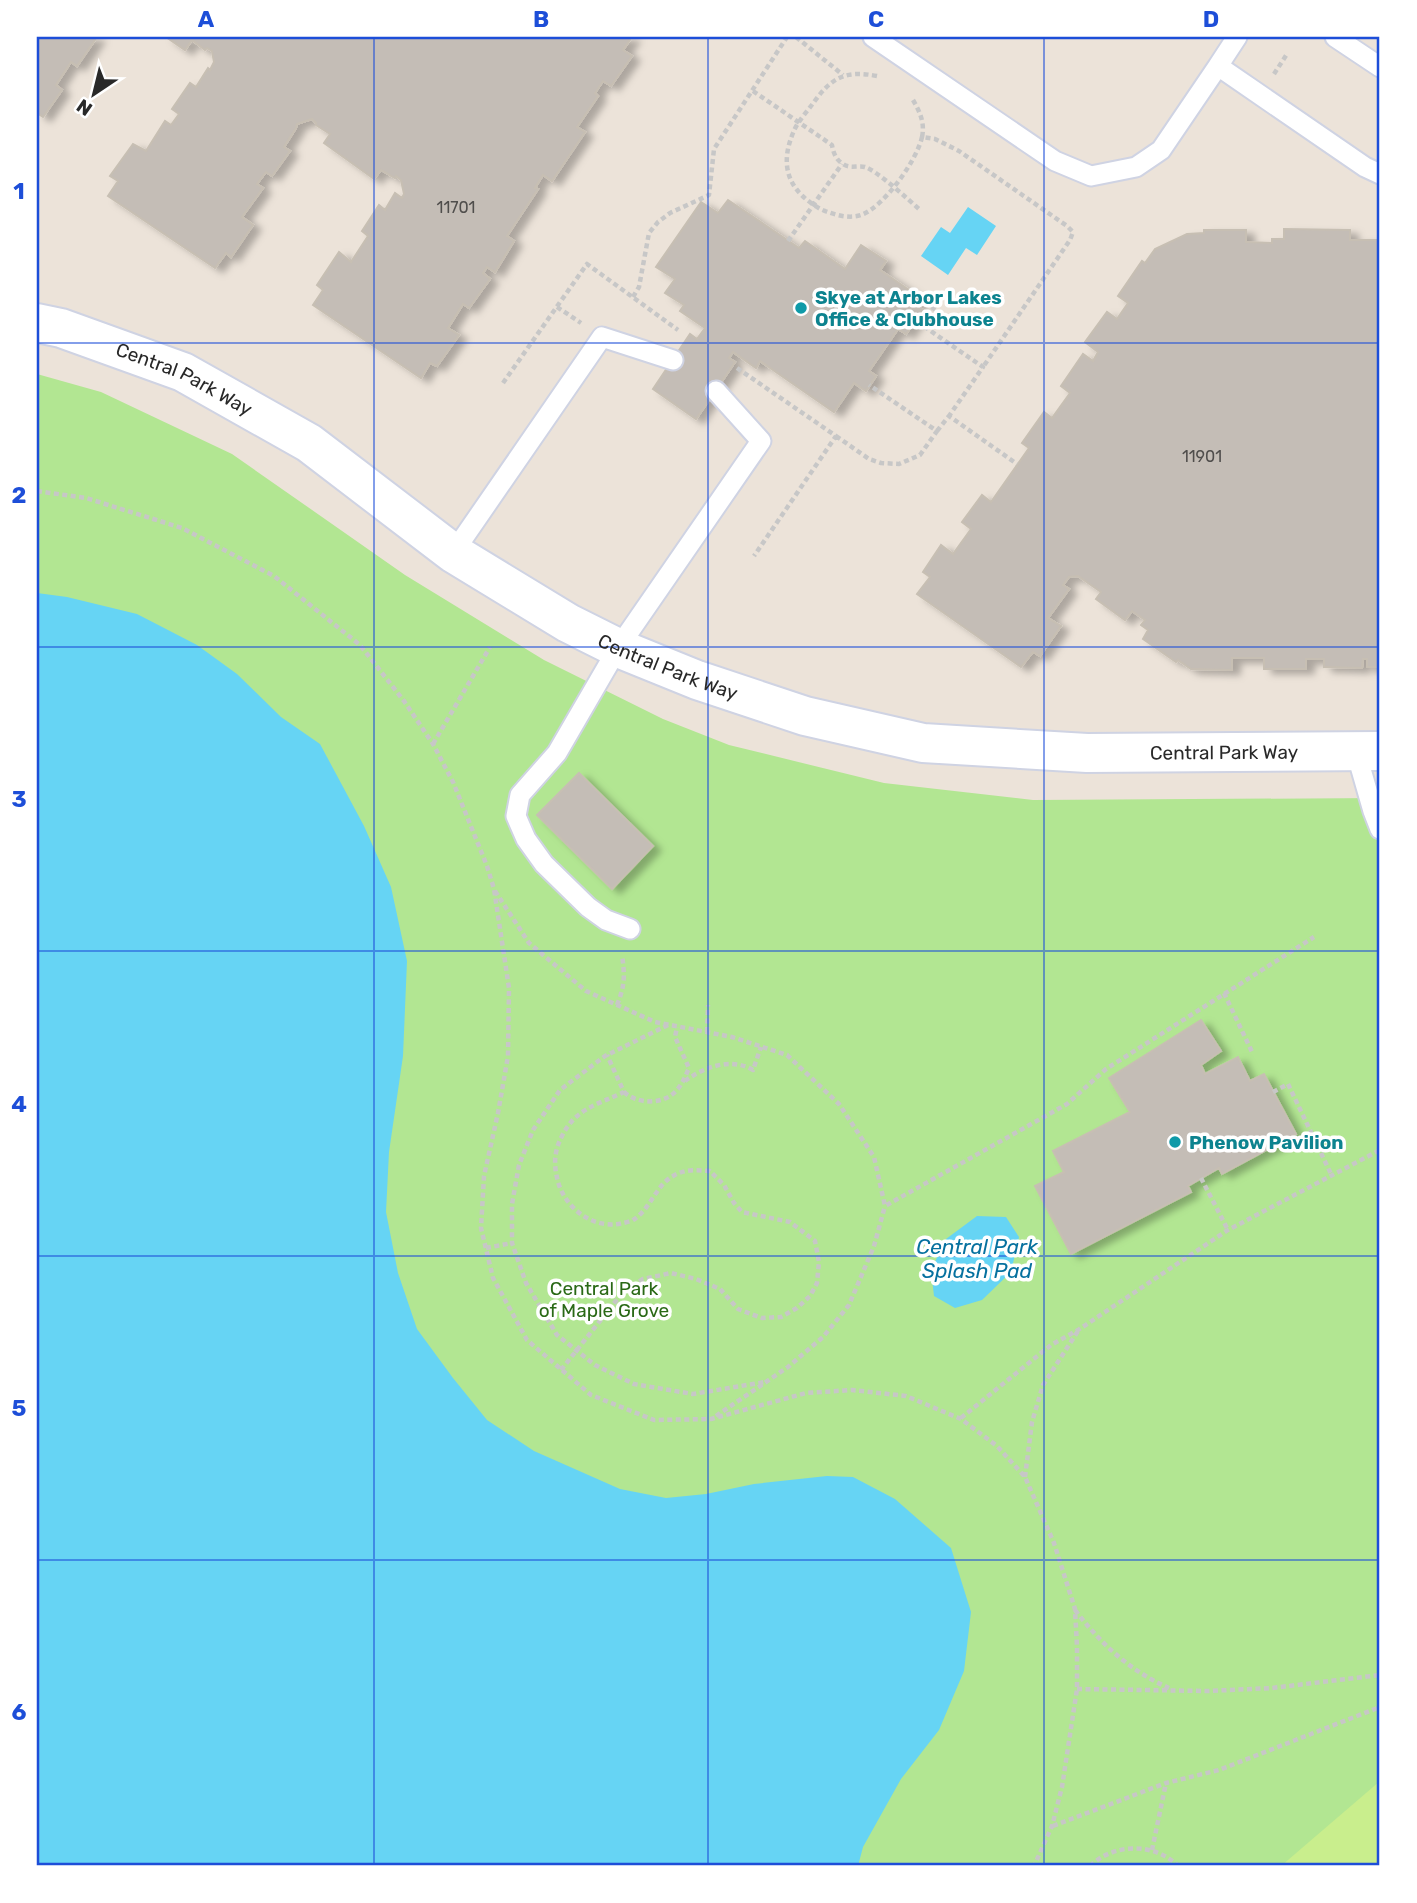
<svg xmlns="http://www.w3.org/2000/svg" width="1417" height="1903" viewBox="0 0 1417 1903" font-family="Rubik,sans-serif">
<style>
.green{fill:#b2e692}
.pitch{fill:#c9ee8d}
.water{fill:#66d4f4}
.building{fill:#c4bdb6;stroke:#c7bfb3;stroke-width:2;filter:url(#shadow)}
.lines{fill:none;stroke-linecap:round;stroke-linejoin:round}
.service-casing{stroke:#cfd3e3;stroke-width:23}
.tertiary-casing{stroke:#cfd3e3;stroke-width:42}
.path{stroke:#c7c7c7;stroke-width:4.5;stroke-dasharray:5 3.5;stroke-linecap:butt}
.service{stroke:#fff;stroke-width:19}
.tertiary{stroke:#fff;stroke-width:38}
.grid{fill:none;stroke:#1d4ed8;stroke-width:2;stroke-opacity:0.55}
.culture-dot{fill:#0f9aa8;stroke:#fff;stroke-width:2.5}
.labels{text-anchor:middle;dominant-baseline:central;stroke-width:7;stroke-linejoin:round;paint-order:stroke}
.number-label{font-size:16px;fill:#504e4c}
.culture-label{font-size:19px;font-weight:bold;fill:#0d838f;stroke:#fff;text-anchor:start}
.street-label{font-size:19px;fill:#292929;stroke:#fff}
.park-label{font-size:19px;fill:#2a6916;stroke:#fff}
.water-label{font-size:21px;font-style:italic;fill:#06719f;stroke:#fff}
.neatline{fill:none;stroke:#1d4ed8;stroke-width:2.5}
.grid-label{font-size:23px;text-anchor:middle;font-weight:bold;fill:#1d4ed8}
</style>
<defs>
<filter id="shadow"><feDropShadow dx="8" dy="4.5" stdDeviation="3.5" flood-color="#0004"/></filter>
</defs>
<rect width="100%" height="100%" fill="#ece3d9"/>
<path class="green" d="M37,374l64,18 131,62 173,121 139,85 119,59 66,26 155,38 149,17 347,-2v1068h-1343z"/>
<path class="pitch" d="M1380,1781v85h-99z"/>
<path class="water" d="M968,207l28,19 -19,29 -11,-7 -18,27 -27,-19 20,-29 9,6z
M37,593l30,4 70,17 60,31 40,29 44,43 39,27 44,82 27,61 16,74 -4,95 -14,96 -3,60 12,61 19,56 36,49 34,42 47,31 86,38 46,9 40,-4 48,-10 73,-8 26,1 42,22 56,49 20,64 -7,59 -25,59 -38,49 -38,68 -5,19h-821z
M977,1216l29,1 13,20 -8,35 -29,28 -27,8 -21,-12 -3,-26 15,-31z"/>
<path class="building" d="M37,37h60l-20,29 -6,-4 -15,23 6,5 -19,27 -6,-4z
M166,37h466l-9,13 9,6 -21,30 -8,-5 -8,12 3,3 -21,31 8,5 -33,49 -9,-6 -8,13 3,1 -31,47 7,5 -19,31 -8,-5 -4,6 7,6 -21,29 -6,-4 -15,24 11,7 -22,31 -7,-3 -9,15 -108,-73 10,-15 -6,-5 22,-33 12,10 17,-26 -6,-5 17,-26 6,5 10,-17 7,5 2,-4 -3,-14 -5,-4 -1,2 -14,-8 -7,9 -50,-36 6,-9 -14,-9v-2l-4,-4 -15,5 -1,4 -12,19 6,4 -18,25 -6,-4 -9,12 6,4 -21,29 11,8 -22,32 -5,-4 -11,15 -107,-72 10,-15 -8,-5 23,-32 13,7 19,-30 6,4 8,-11 -7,-5 18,-26 6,4 12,-19 2,2 4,-8 -2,-11 -5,-3 -2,2 -13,-10 -7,10z
M728,200l71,48 6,-7 40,28 16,-24 25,16 -6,9 39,27 -5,7 9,6 -17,24 -8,-5 -29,42 7,5 -10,15 -12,-8 -20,29 -74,-51 -4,7 -23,-16 -4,6 6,4 -39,57 -43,-30 37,-55 7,5 8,-11 -25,-17 4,-6 -19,-12 10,-14 -19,-12 45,-65 17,11z
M1284,229l66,1v10h30v427h-13v-8h-4l-1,9 -38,-1v-8h-18v10h-42v-11h-32v12l-41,-1 -13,-9 -2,2 -33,-23 5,-9 -7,-5 4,-5 -13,-9 -7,9 -29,-21 5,-7 -23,-16 -9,1 -6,8 6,4 -21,29 13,8 -21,30 -7,-4 -12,15 -104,-73 13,-17 -7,-5 18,-27 12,9 18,-25 -9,-7 20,-27 9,7 38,-54 -7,-5 22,-31 8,6 18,-25 -9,-7 22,-32 10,7 5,-9 -13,-10 22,-30 10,7 11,-16 -10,-7 24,-35 3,2 10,-14 32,-15 17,-1v-3h42v12l26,1v-4h12z
M579,773l74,73 -41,43 -75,-74z
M1201,1020l20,31 -20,14 4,9 33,-17 12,24 14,-7 32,60 -74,40 -3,-6 -31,18 3,6 -120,62 -36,-68 29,-14 -11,-21 77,-39 -21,-34z"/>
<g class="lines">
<defs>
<path id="service" d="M873,37l182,124 36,15 45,-9 25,-17 57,-84
M1237,37l-19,29 147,101 15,7
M1335,37l45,30
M453,553l149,-216 71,23
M1356,752l17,59 7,18
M630,929l-24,-9 -18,-13 -44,-43 -18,-25 -10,-23 4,-21 37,-42 61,-105 143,-207 -45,-50"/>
<g id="tertiary">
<path id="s1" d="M37,323l24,5 122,44 126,71 144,110 115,70 50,25 79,32 108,36 118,27 164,10 293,-2"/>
</g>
</defs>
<use href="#service" class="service-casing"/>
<use href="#tertiary" class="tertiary-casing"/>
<path class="path" d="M796,37l47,38
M1274,74l13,-20
M877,76c-31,-6 -45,1 -63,26 -7,10 -17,20 -21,31 -12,29 -7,52 18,70 5,3 8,6 14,8 11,4 24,8 36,4 23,-8 56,-55 61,-78l13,2 24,12 108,75 6,6 -3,8 -87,127
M753,91l79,54c1,7 4,15 11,19 7,5 15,1 22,3 11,3 44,33 54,42
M913,100c7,12 12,23 9,37
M788,241l54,-77
M633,297l6,-10 10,-54 9,-11 12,-9 39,-18 5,-46 73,-112
M935,306l-13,19 61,42 -34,49
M557,307l24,16
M737,368l99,68 -82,120
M503,383l84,-119 91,66
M937,431l12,-15 68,48
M836,436l33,23 12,4 18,1 21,-9 17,-24 -68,-46
M37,491l49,7 96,30 92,48 86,69 44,56 29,43 20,38 34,84 7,23 15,99 -1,68 -10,57 -14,63 -3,52 12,50 34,62 64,55 63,25 57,-1 95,-26 46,-3 54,6 55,23 36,27 28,31 29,66 21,66 2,38v42l-15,98 -10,39 -18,40
M433,744l57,-97
M495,891l34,52 57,48 69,31 77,15 55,18 52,49 35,53 11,49 182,-102 39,-35 208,-132
M1224,993l29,61
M617,1005c8,-20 8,-29 5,-50
M668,1025l-63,31 -45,34 -27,40 -14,35 -7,39v39l14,40 31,52 38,30 39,19 59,10 72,-12
M707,1032l1,-27
M685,1081c19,-14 46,-24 68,-11l8,-23
M624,1092c13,12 38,13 51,0 7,-7 10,-15 14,-24l-14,-31 2,-10
M1273,1092l15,-8 43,90
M1201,1178l27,52
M486,1248l26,-5
M561,1370l62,-78 20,-13 28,-6 25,6 24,10 18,20 24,9 19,-1 16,-9 13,-12 7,-13 2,-21 -4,-21 -25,-19 -48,-10 -8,-9 -10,-18 -14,-14c-13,-1 -26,-2 -37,5 -17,9 -23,34 -40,44 -1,1 -9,3 -10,3 -27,7 -55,-12 -64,-38 -5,-16 -6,-31 2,-47 14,-30 36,-33 63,-46l-17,-37
M716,1416l72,-49 35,-30 26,-32 25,-59 11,-40
M961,1418l90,-73 27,-15 150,-100 152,-80
M1025,1477l7,-55 11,-37 35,-54
M1075,1610c26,34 55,61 94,78
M1077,1689l131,2 64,-3 108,-13
M1053,1826l113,-43 53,-13 161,-63
M1152,1850l14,-67
M1090,1866c24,-23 64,-24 88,0"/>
<use href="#service" class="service"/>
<use href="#tertiary" class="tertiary"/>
</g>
<path class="grid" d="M374,37v1829M708,37v1829M1044,37v1829M37,343h1343M37,647h1343M37,951h1343M37,1256h1343M37,1560h1343"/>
<g class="culture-dot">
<circle cx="801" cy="308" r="7"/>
<circle cx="1175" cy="1142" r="7"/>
</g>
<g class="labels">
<g class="number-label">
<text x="456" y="207">11701</text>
<text x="1202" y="456">11901</text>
</g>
<g class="culture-label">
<text x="815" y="297">Skye at Arbor Lakes<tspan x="815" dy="22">Office &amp; Clubhouse</tspan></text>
<text x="1189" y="1142">Phenow Pavilion</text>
</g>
<g class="street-label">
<text stroke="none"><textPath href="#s1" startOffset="158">Central Park Way</textPath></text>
<text stroke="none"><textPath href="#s1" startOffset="724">Central Park Way</textPath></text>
<text stroke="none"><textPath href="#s1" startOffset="1292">Central Park Way</textPath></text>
</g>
<g class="park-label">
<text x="604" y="1288">Central Park<tspan x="604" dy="22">of Maple Grove</tspan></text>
</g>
<g class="water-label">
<text x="977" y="1246">Central Park<tspan x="977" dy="24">Splash Pad</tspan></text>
</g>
</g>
<rect width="1417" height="1903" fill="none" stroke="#ffffff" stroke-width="77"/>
<g transform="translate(94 94) rotate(215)" stroke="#ffffff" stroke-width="5" paint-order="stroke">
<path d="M0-5L12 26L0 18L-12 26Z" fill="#292929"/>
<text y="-10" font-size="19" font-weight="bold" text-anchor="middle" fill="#292929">N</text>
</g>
<rect x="38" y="38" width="1340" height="1826" class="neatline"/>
<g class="grid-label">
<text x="206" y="27">A</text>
<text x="541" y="27">B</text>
<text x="876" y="27">C</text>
<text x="1211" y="27">D</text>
<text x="19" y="199">1</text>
<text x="19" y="503">2</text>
<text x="19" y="807">3</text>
<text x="19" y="1112">4</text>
<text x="19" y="1416">5</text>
<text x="19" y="1720">6</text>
</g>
</svg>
